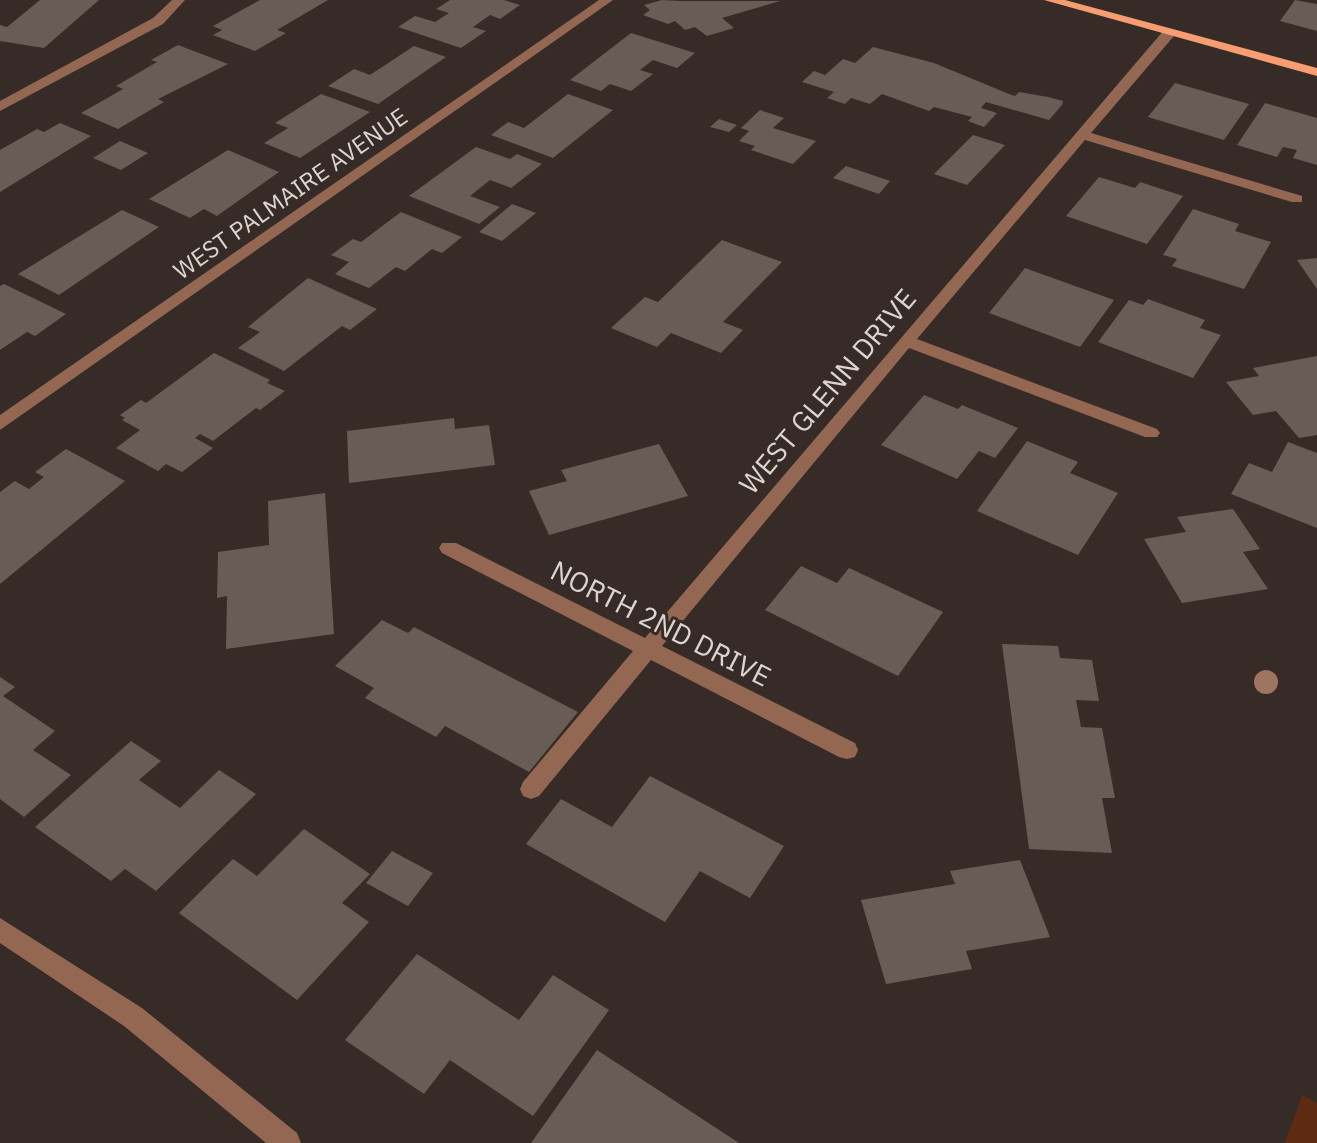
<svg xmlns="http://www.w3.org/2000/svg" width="1317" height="1143" viewBox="0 0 1317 1143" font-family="'IBM Plex Sans',sans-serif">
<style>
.green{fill:#5c2b11}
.building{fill:#685c57}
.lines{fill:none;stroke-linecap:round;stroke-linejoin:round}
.minor{fill:#936752;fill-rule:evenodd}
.major{fill:#f79d72;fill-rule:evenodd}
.tree{fill:#9f7461}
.labels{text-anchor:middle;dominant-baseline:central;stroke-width:6;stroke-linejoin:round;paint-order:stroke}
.far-street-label{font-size:24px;fill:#dbd4d1;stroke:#362b27}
.street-label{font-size:28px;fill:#dbd4d1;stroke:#362b27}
</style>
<rect width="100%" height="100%" fill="#362b27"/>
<path class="green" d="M1302,1095l15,8v40h-32z"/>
<path class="building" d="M40,0h59l-55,48 -44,-7v-16l7,2z
M260,0h68l-51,30 9,3 -31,18 -42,-16 9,-5 -9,-4z
M450,0h54l16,5 -20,14 -10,-4 -17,12 13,4 -25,17 -63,-21 17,-11 20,6 14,-9 -13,-4z
M662,0l18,1h100l-58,17 12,10 -27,8 -12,-9 -10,3 -10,-9 -7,3 -25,-9 7,-5 -6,-5z
M1295,0l22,4v27l-37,-10z
M631,33l64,20 -18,15 -24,-8 -13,10 13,4 -22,17 -21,-7 -9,7 -31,-11z
M178,45l50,19 -70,35 6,3 -46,27 -37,-16 42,-24 -7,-3 41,-24 -6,-2z
M414,46l32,11 -68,47 -50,-18 26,-17 16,6z
M873,47l61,16 75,31 6,2 4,-4 29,5 15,4 -1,4 -13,15 -63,-18 -5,6 16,5 -13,14 -16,-6 4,-4 -38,-10 -5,4 -47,-17 -12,10 -19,-6 -6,6 -18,-6 7,-6 -32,-10 12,-11 11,4 18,-16 12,4z
M1175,83l74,21 -25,36 -76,-23z
M321,94l49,18 -70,46 -36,-15 24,-15 -13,-5z
M568,94l45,16 -60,48 -62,-23 17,-13 16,6z
M1265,103l52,15v47l-24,-7 4,-8 -14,-3 -6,10 -40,-12z
M760,110l24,8 -11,10 43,13 -23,23 -42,-14 4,-4 -16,-5 10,-10 -8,-3z
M719,119l18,6 -8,7 -19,-5z
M60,123l31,13 -91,56v-42l37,-21 7,3z
M973,135l32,10 -38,40 -33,-11z
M120,141l28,12 -27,17 -28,-12z
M476,147l34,12 7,-5 25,10 -31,24 -21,-8 -20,16 30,11 -21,17 -70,-28z
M228,150l51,22 -62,44 -13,-7 -14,9 -41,-19z
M846,166l44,15 -11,13 -46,-16z
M1099,177l36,11 5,-6 43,14 -36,48 -81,-28z
M512,204l24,9 -34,28 -23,-9z
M1193,209l46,15 -4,7 36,11 -27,47 -72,-23 5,-7 -14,-4z
M122,210l37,17 -100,68 -41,-21z
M401,212l61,25 -20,16 -10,-4 -27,22 -9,-4 -27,21 -34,-14 14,-12 -18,-7 22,-16 8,3z
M722,240l60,22 -59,60 20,8 -22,23 -50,-20 -14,14 -46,-19 34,-31 13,5z
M1317,258v31l-20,-29z
M1025,268l89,32 -34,47 -91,-34z
M308,278l69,31 -27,21 -8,-4 -58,45 -46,-23 22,-16 -12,-5z
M4,284l62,30 -31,22 -8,-4 -27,18v-64z
M1148,299l57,21 -5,8 21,7 -28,43 -95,-36 31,-42 14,5z
M214,353l56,27 -3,3 18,8 -25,19 -4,-2 -43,33 -13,-7 -5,4 18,10 -31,24 -16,-8 -8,7 -42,-23 24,-18 -18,-10 3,-2 -5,-3 21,-15 5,3z
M1317,356v79l-18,3 -23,-27 -23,4 -27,-33 33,-6 -6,-8z
M924,395l34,14 4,-4 56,23 -23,30 -16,-7 -22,28 -76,-34z
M454,418l1,11 34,-4 6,40 -146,18 -2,-52z
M1027,441l51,21 -8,11 48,20 -40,62 -101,-44z
M1288,442l29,11v75l-86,-34 18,-31 23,9z
M659,444l29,52 -139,39 -20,-44 38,-10 -6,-11z
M66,449l59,32 -125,103v-92l15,-11 14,8 15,-12 -9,-5z
M325,493l9,141 -108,15 1,-53 -10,2 1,-46 51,-7 -1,-44z
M1233,509l27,40 -17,3 25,37 -86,14 -38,-64 42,-7 -9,-15z
M801,566l36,17 12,-15 94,44 -45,64 -133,-66z
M382,620l26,13 6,-6 164,85 -49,60 -84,-46 -9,11 -71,-39 9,-10 -39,-22z
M1002,644l56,2 2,12 32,2 7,41 -23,-1 5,27 21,1 13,70h-13l10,55 -83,-4z
M0,677l15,10 -12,9 52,35 -22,19 38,25 -47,42 -24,-18z
M131,741l30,20 -22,19 41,28 39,-38 37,24 -100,97 -31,-22 -14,12 -76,-54z
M650,776l134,70 -34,52 -50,-27 -35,51 -139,-78 35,-45 51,28z
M304,829l66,45 -28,29 27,19 -72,78 -118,-87 54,-54 24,17z
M392,851l41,22 -25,33 -42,-23z
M1020,860l30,77 -84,14 6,18 -86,15 -25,-84 94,-16 -5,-13z
M417,954l102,66 34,-45 56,35 -76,106 -83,-56 -26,34 -79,-54z
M597,1050l142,93h-208z"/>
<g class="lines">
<path class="minor" d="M172,0h13l-22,24 -163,87v-10l153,-83z
M599,0h14l-613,430v-15z
M1169,29l7,4 -2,3 -83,97 211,63v6h-10l-207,-62 -168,199 240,90 3,4 -3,4h-12l-236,-89 -247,298 193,97 3,7 -3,7 -8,2 -8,-2 -188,-97 -112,136 -8,3 -8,-3 -3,-7 3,-7 110,-131 -191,-98 -3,-5 3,-5h14l189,95 519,-608z
M0,918l142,90 155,125 4,10h-35l-142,-117 -124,-83z"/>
<path class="major" d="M1044,0h21l252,68v8z"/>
</g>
<circle class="tree" cx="1266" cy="682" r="12"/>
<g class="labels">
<g class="far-street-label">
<text transform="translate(290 193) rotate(-35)">WEST PALMAIRE AVENUE</text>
</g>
<g class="street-label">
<text transform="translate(827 391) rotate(-50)">WEST GLENN DRIVE</text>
<text transform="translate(661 623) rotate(27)">NORTH 2ND DRIVE</text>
</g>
</g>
</svg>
